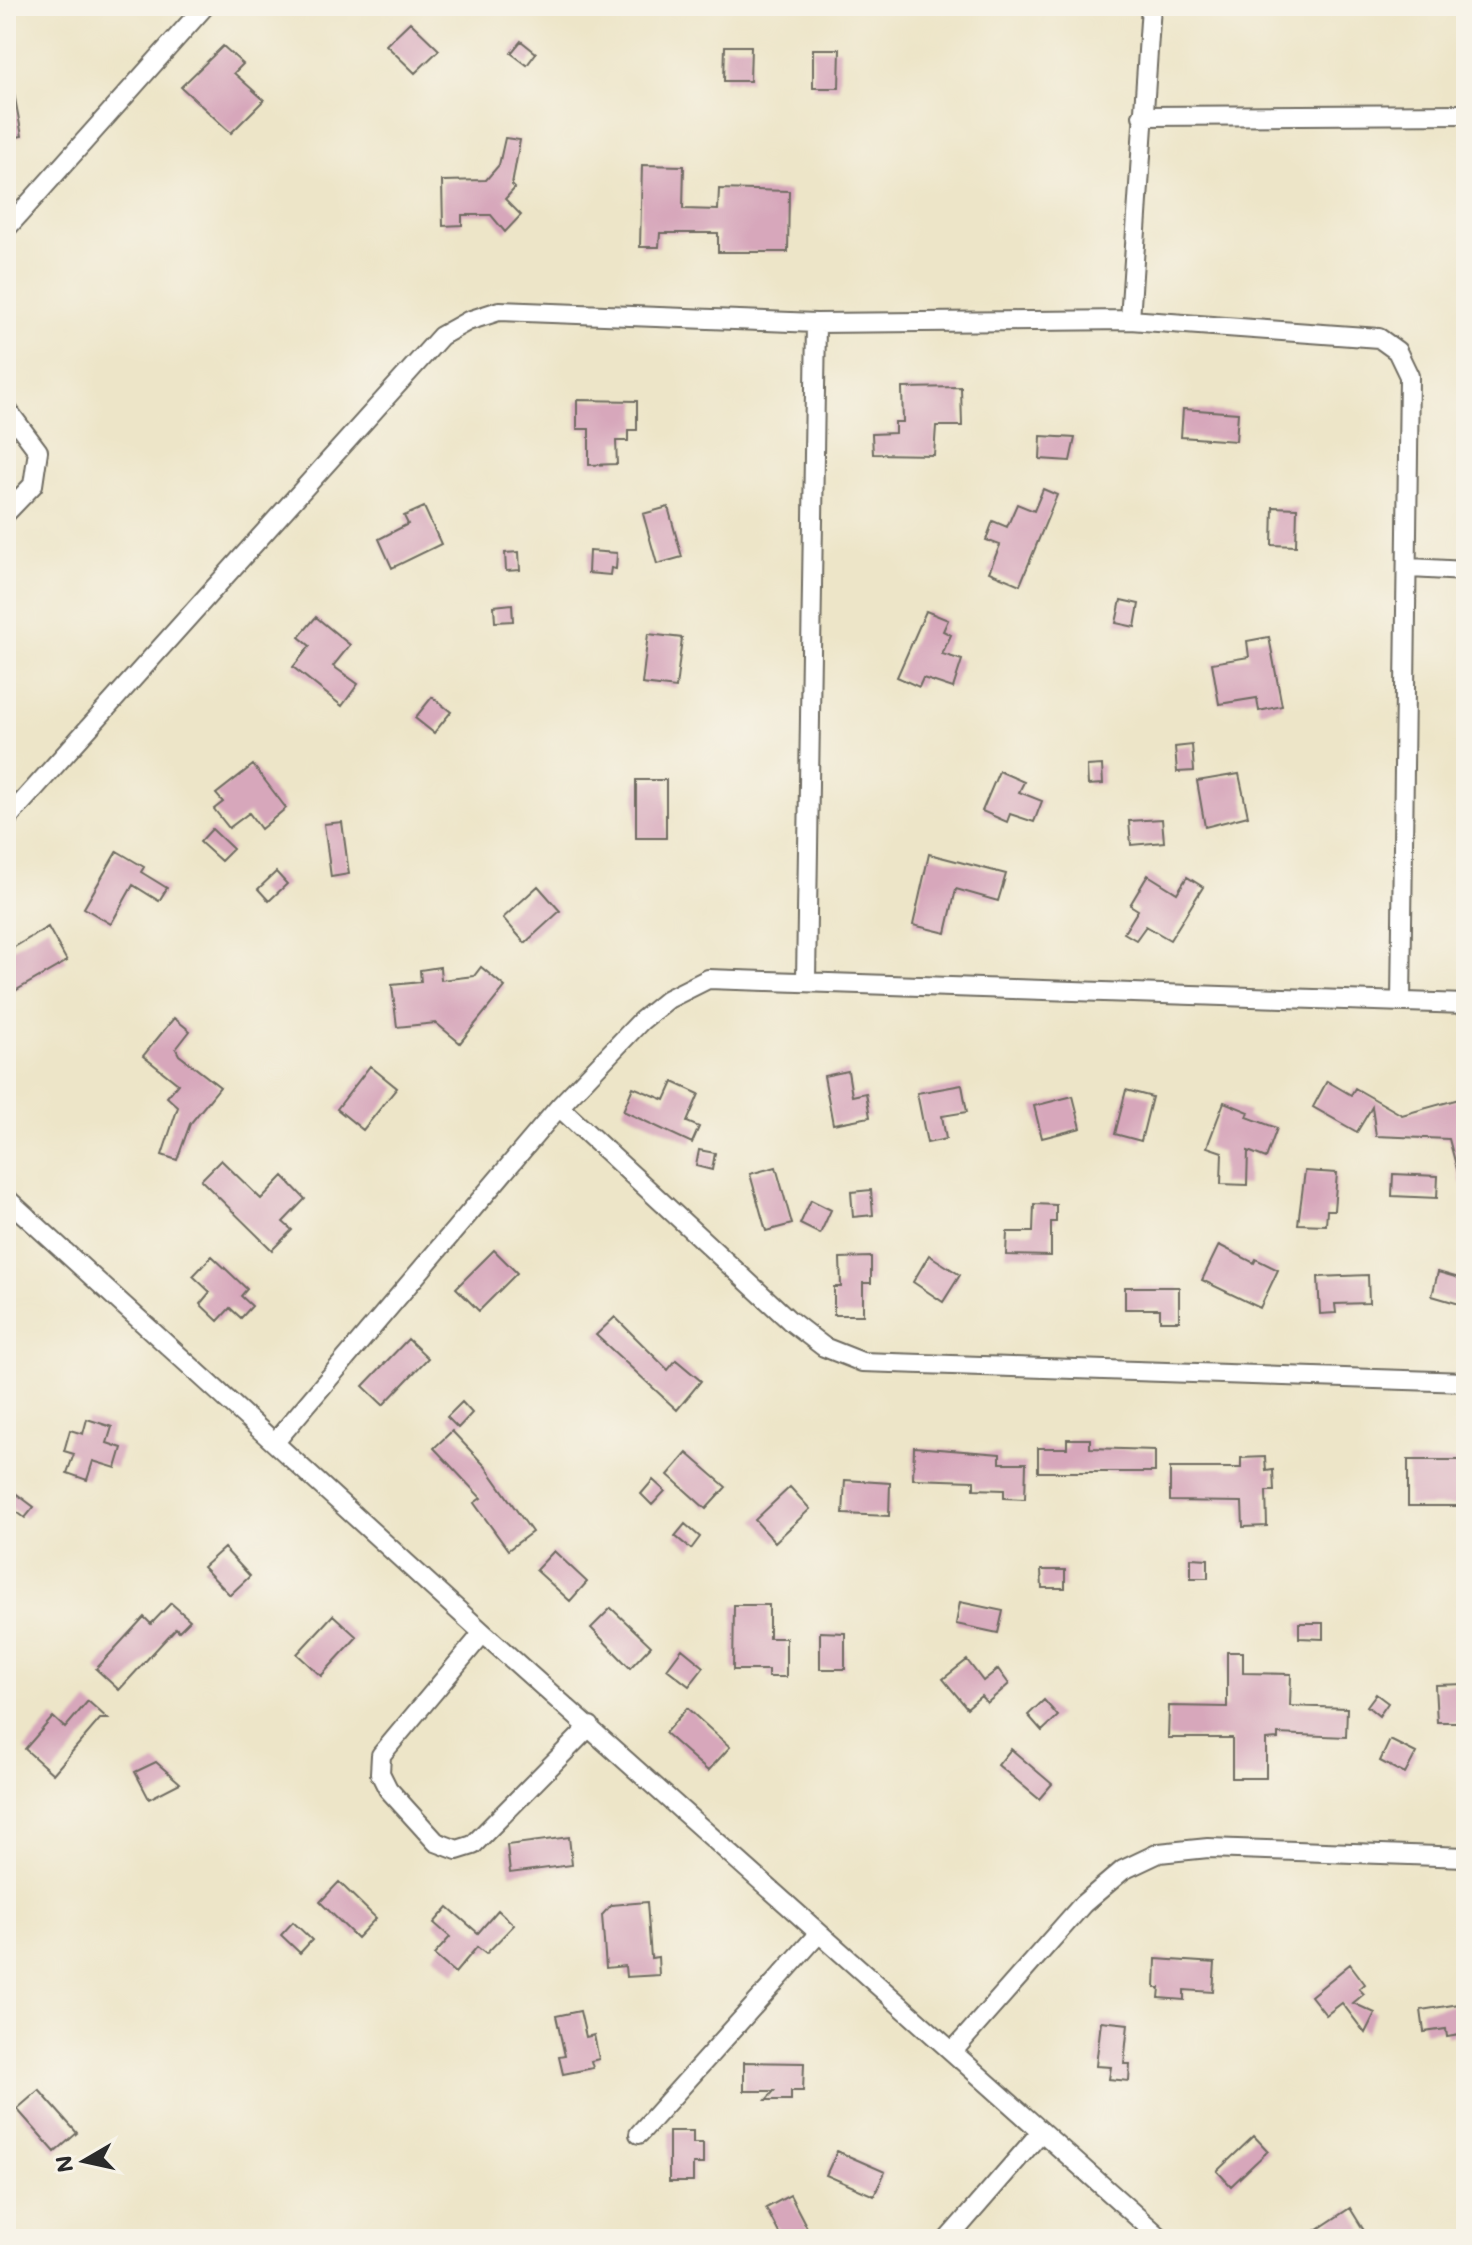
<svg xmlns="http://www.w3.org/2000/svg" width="1472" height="2245" viewBox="0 0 1472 2245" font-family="Mali,sans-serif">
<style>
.building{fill:#d7a7bb}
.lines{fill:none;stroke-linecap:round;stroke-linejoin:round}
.minor-casing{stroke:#6f6c62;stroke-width:22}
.minor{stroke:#fff;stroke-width:18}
</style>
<rect width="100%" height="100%" fill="#f7f3e8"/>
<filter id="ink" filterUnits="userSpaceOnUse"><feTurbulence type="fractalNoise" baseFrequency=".0125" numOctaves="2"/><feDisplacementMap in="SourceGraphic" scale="16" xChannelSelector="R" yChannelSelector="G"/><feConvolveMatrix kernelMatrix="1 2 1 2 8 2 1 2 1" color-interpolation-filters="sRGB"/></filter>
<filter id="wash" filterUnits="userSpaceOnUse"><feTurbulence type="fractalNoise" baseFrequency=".006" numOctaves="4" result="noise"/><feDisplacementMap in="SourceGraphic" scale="32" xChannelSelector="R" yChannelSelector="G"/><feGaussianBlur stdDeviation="1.8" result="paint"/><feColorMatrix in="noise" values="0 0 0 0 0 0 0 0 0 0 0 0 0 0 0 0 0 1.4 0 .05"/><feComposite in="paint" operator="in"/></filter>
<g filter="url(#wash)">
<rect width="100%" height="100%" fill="#ede5c8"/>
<g id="blocks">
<path class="building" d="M410,22l29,28 -24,23 -29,-28z
M521,41l15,12 -9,12 -16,-12z
M223,46l20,18 -9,9 30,27 -33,33 -50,-46z
M725,46h26l-1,35h-26z
M813,49h27l-1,39h-26z
M14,93l8,43 -16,3v-45z
M505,138l15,2 -8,45 3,3 -10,11 16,16 -16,17 -14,-17h-29v10l-19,1 -1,-45 44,-1 13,-15z
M642,165l42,1 -1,43 35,1 1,-21 70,2 -1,61h-70v-19h-58l-1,14h-19z
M961,387l1,39h-26l-2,29 -61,-1 -1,-20 23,-1v-11h8l-1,-34z
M577,400l60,1v29h-9v11h-12l1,23 -28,1v-36h-12z
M1183,409l55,4 -2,28 -55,-4z
M1041,436l34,2 -5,23 -30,-2z
M1043,489l14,6 -37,90 -31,-13 11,-27 -14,-5 7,-19 14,6 10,-23 17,7z
M424,507l17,37 -49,24 -13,-29 29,-15 -4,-8z
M668,507l14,50 -25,7 -14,-50z
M1273,507l24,1 -1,38 -24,-1z
M589,551l28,2 -1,16 -5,-1 -1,7 -22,-2z
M519,552l1,18 -14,1 -1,-18z
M1121,600l18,4 -4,23 -19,-4z
M512,604l1,17 -18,1 -1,-16z
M926,611l22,9 -5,11 8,4 -9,19 20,6 -9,28 -30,-10 -4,9 -22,-10z
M316,617l34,28 -17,21 25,18 -16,22 -49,-39 17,-21 -11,-9z
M648,634l34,4 -6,50 -34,-4z
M1269,637l13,69 -23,5 -2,-13 -38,6 -7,-41 37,-6 -2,-16z
M432,697l19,15 -17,21 -19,-15z
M1192,745l2,26 -17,1 -2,-25z
M253,765l33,43 -25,21 -12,-16 -20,15 -15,-19 9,-7 -7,-8z
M1102,765l1,19 -15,1 -1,-19z
M999,771l25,11 -5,10 23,9 -8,21 -24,-8 -3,8 -25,-11z
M1239,774l9,42 -43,11 -8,-46z
M636,780h30v58h-30z
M1162,819l2,23 -33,3 -2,-24z
M342,822l7,52 -18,3 -7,-53z
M212,829l21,20 -12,12 -21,-19z
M117,851l27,16 -3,5 26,16 -8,13 -26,-16 -22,39 -27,-16z
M929,854l77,20 -8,27 -42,-12 -10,44 -33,-8z
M276,872l11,12 -18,17 -11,-12z
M1148,875l29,18 10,-16 16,10 -33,53 -24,-14 -10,14 -12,-7 14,-23 -8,-5z
M538,886l22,25 -35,32 -22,-25z
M48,927l19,34 -61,35v-44z
M440,967l1,13 33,-4 7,-9 24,20 -45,56 -24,-20 -39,4 -5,-42 29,-3 -1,-12z
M174,1018l16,13 -14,18 3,6 41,32 -30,37 -13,36 -15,-5 16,-48 -11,-10 11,-13 -35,-28z
M370,1066l27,22 -34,42 -26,-21z
M848,1071l4,25 14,-3 4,24 -37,7 -9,-48z
M1327,1081l24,14 4,-7 47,27 64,-18v86l-5,1 -12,-45 -73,-3 -4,-29 -15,25 -44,-25z
M673,1082l26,12 -12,28 12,5 -7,16 -69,-32 10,-24 32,13z
M962,1085l5,27 -25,4 4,23 -19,4 -10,-50z
M1126,1090l26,7 -11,44 -26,-7z
M1073,1096l8,32 -39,10 -8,-32z
M1224,1102l25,10 -2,5 30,11 -11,30 -18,-7 -1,34 -26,-1 1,-32 -15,-5z
M699,1150l16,3 -3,17 -16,-4z
M221,1160l40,39 22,-23 22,23 -22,23 9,8 -20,20 -71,-70z
M776,1167l16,57 -26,7 -16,-57z
M1305,1171l32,2 -3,37h-7l-1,15 -28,-1z
M1393,1174l45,2 -1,22 -45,-2z
M871,1190l2,25 -20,2 -2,-25z
M811,1200l20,10 -11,24 -20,-10z
M1034,1204l22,1v17h-5v34l-45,-1 1,-23h26z
M1219,1245l35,18 2,-4 22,11 -18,38 -58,-28z
M494,1250l23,23 -38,38 -23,-23z
M929,1255l31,20 -17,27 -30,-20z
M212,1256l35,33 -6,7 11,10 -11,12 -11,-10 -12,13 -18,-17 10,-12 -17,-16z
M871,1257v26h-8v32h-29v-28h7l-1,-29z
M1438,1272l28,8 -3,25 -31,-9z
M1368,1275l1,28 -34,1 1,9 -16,1 -2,-37z
M1125,1287h54v34h-19v-12h-35z
M615,1317l53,53 8,-10 25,21 -24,29 -81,-75z
M408,1339l20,19 -45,47 -20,-19z
M462,1402l10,11 -14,15 -11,-11z
M87,1419l25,8 -5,16 15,5 -6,20 -23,-7 -6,19 -20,-7 7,-19 -10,-3 6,-21 13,4z
M452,1431l33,35 47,66 -24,18 -34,-47 7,-5 -47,-50z
M1067,1439h23v9l65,2v22h-117v-24h29z
M914,1447l86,7v9h26l-1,36 -21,-1v-8l-30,-1v-8l-61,-2z
M687,1453l39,34 -20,22 -38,-34z
M1265,1457l1,14 7,-1 1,21h-8l1,35 -24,1 -1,-25 -72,-1v-33h71v-10z
M1408,1460h58v35h-7v11h-51z
M653,1480l12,11 -13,14 -11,-11z
M845,1480l45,3 -1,33 -46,-2z
M6,1486l28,21 -9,11 -19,-14z
M790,1487l20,22 -35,33 -20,-22z
M685,1524l15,13 -9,12 -16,-13z
M224,1548l26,28 -20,19 -27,-28z
M554,1551l33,31 -17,19 -34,-31z
M1191,1558l17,1v19h-17z
M1041,1570h24v18h-23z
M960,1602l43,9 -5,22 -42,-9z
M171,1603l19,17 -11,11 -3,-3 -57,62 -23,-21 48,-52 7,7z
M734,1605h35v33h17v39h-18v-7h-35z
M611,1608l40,38 -21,22 -39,-40z
M333,1615l24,22 -36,39 -24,-22z
M1299,1623h24v16l-24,-1z
M820,1632l25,1v36h-25z
M682,1649l22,18 -15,19 -22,-17z
M1227,1652h16v21l48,1 -1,32 57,2 -1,29 -68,-3v5l-12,1v38h-34v-40h-64l1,-32 58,1z
M967,1660l16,21 15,-12 11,15 -22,19 -6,-7 -14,12 -24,-29z
M1466,1684v38h-29l-2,-37z
M1376,1694l12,9 -9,13 -12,-10z
M1044,1700l14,16 -16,15 -14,-16z
M88,1701l20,18h-8l-47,55 -28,-25 28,-32 12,11z
M687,1708l43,39 -22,24 -43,-38z
M1390,1740l26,13 -11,21 -25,-13z
M1011,1749l41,35 -13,15 -41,-34z
M156,1762l24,21 -31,16 -14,-27z
M569,1837l3,28 -62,8 -3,-28z
M339,1882l37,36 -19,20 -37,-36z
M647,1902l4,56 7,-1 1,18 -33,2 -1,-11 -19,2 -4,-53 9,-10z
M448,1907l30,26 20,-23 16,15 -28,29 -9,-7 -22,26 -21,-18 16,-18 -16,-14z
M293,1922l19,18 -12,13 -19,-18z
M1156,1959l59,4 -2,29 -29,-2v10l-25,-2 1,-10h-5z
M1350,1964l15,20 -6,5 5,5 -11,9 22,10 -10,20 -23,-30 -16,12 -15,-19z
M1466,2003v31l-19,3 -1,-8 -22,3 -3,-22z
M580,2011l6,26 8,-2 5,24 -8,2 2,7 -30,6 -4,-17 6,-1 -9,-40z
M1101,2021l27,3 -4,40h6l-1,17 -20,-2 2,-12 -15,-1z
M744,2062l60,1 -1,28h-12v9h-25l8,-9h-30z
M39,2090l38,43 -22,19 -38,-43z
M669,2131h24v12h10v21h-10v18h-24z
M1254,2136l14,15 -37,35 -14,-15z
M837,2151l48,21 -11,24 -48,-21z
M790,2195l23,44h-31l-16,-31z
M1350,2208l16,26 -8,5h-55z"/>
</g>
</g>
<g filter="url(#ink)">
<use href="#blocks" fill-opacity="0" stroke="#6f6c62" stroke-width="2"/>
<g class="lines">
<defs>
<path id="minor" d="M1142,116l324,-2
M6,229l199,-223
M1130,320l21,-314
M6,408l32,43 -5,34 -27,28
M1410,568l56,3
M6,820l435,-484 27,-15 31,-10 317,12 314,-3 249,18 18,13 12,25 -8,626
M806,980l10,-657
M559,1107l230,213 35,27 38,15 604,20
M6,1198l477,435 679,606
M275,1442l284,-335 82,-86 27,-22 40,-20 758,25
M483,1633l-102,122 -1,18 8,16 48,53 21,8 16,-5 117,-119
M954,2050l129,-146 40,-34 36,-17 49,-5 258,9
M639,2134l180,-201
M948,2239l93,-107"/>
</defs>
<use href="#minor" class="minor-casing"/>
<use href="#minor" class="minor"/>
</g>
</g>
<rect width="1472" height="2245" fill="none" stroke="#f7f3e8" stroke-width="32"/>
<g transform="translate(84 2161) rotate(261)" stroke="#f7f3e8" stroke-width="6" paint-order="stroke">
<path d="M0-6L14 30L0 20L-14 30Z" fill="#2b2b2b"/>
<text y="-12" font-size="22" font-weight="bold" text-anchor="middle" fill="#2b2b2b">N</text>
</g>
</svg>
